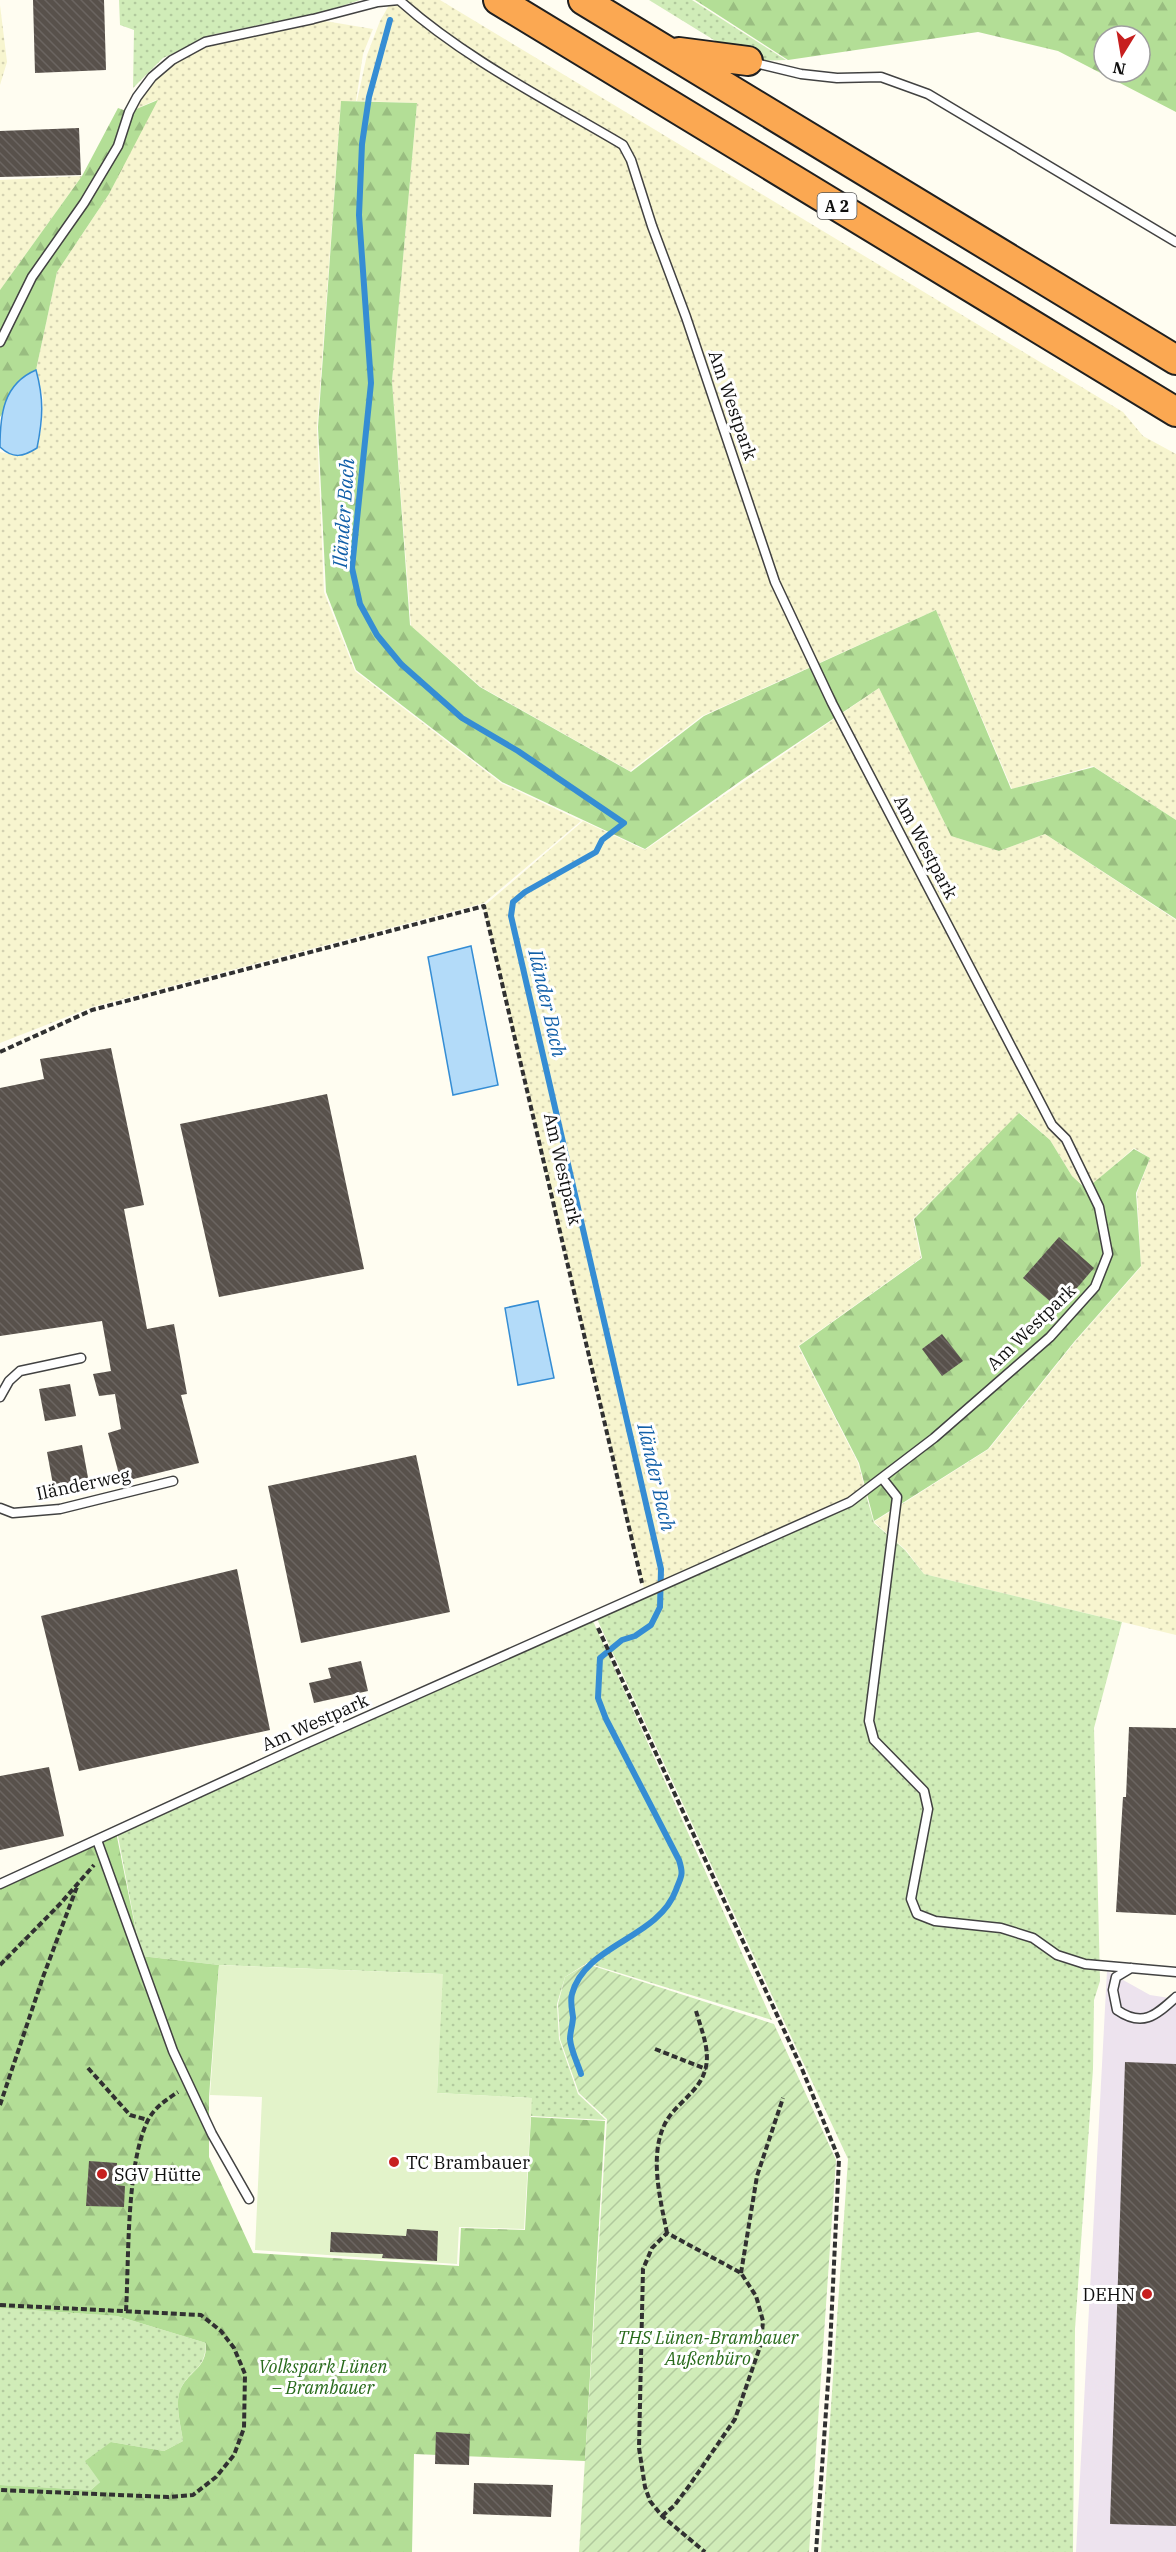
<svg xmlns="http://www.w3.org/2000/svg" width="1176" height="2552" viewBox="0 0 1176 2552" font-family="'IBM Plex Serif',serif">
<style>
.industrial{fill:#ede3ee}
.farmland{fill:url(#farmland-dots)}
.grass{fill:url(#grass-dots)}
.forest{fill:url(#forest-firs);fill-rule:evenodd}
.garden{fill:url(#garden-furrows)}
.pitch{fill:#e3f3ca}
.water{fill:#b3dbf9;stroke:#358dd4;stroke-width:1.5}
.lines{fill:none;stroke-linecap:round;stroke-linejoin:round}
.stream{stroke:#358dd4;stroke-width:6}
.building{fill:url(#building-back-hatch)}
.service-casing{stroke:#424242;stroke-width:11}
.motorway-casing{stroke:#202020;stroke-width:32}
.path{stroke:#313131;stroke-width:4;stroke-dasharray:6 3;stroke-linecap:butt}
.service{stroke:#fff;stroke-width:8}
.motorway{stroke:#fba852;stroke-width:28}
.poi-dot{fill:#c71f1f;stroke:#fff;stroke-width:2}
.labels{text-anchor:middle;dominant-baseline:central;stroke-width:6;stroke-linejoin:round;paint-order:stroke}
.shield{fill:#fff;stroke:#575757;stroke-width:1.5}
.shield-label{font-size:16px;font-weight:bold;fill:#0f0f0f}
.street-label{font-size:18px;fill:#0f0f0f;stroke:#fff}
.poi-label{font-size:18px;fill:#0f0f0f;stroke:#fff;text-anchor:start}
.park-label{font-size:18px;font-style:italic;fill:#286b1b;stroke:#fff}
.water-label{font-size:20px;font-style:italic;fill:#115fa8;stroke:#fff}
</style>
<defs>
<pattern id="farmland-dots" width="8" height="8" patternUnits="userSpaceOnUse" patternTransform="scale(1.5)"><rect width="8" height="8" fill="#f7f5cf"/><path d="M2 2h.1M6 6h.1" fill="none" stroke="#d3d1b1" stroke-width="1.8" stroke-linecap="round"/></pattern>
<pattern id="grass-dots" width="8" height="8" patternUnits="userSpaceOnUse" patternTransform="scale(1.5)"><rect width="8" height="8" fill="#d0ecb8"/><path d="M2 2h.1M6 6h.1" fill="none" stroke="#b1c99d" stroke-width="1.8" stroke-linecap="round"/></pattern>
<pattern id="forest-firs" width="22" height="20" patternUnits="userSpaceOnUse" patternTransform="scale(1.5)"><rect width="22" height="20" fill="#b3de96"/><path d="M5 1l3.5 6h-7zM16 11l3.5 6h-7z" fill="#99bd80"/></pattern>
<pattern id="garden-furrows" width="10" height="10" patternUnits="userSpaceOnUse" patternTransform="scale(1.5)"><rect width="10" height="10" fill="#d0ecb8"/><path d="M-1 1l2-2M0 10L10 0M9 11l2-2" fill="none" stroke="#b1c99d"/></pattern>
<pattern id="building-back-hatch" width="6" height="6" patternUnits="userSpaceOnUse" patternTransform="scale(1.5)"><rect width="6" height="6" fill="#58514b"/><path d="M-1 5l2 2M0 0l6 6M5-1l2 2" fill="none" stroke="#6b6561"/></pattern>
</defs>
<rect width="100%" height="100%" fill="#fffdf1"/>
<path class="industrial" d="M1107,1971l43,24 26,4v553h-100z"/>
<path class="farmland" d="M392,0h48l683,412 20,24 33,18v366l-83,-54 -81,23 -76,-179 -234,106 -72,55 -149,-84 -70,-61 -19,-245 25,-278 -60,-2 10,-46 13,-34z
M0,5l7,57 -7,23z
M313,19l60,10 -10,25 -7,47h-15l-24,327 7,164 31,79 146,112 80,38 -97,82 -392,104 -92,36v-591l19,4 18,-8 5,-24 1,-27 -7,-27 21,-98 52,-78 47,-94 -27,12 23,-35 53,-35z
M82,176l-82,114v-110z
M879,688l72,148 48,15 46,-17 131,86v715l-252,-61 -18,-24 -32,-28 115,-73 86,-107 66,-75 -4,-74 13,-35 -16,-10 -47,41 -15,-13 -22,-36 -30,-27 -107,106 8,39 -123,88 60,117 7,26 -15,12 -205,92 -161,-687 99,-85 62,29z"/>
<path class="grass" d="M119,0h241l-37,12 -108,22 -52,24 -30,30 1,-58 -14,-5z
M649,0h43l94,60 -38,1z
M865,1491l9,32 31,27 19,24 198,48 -28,106 6,253 -6,19 -1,69 -18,260 -2,223h-252l27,-393 -251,-540z
M593,1621l179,399 -185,-57 -22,14 -8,27 2,35 19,55 28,26 -75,-4v-18l-94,-5 5,-119 -223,-9 -78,-9 -24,-125z
M0,2308l117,8 89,27c-1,28 -15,25 -25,45 -7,15 0,38 2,53l-19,10 -53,-9 -11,40 -9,8 -91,-5z"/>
<path class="forest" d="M695,0h481v112l-118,-61 -80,-19 -190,28zM1104,36h36v36h-36z
M158,100l-49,94 -52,78 -21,98 -6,3 -30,44v-127l82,-114 36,-68 11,4z
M341,101l76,2 -25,278 18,244 70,62 151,85 73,-56 232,-106 75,179 83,-22 82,53v99l-131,-85 -46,17 -48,-15 -72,-148 -137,92 -97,69 -143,-67 -146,-112 -30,-78 -8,-165z
M1019,1113l31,27 22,36 14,13 48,-40 16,9 -14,35 5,73 -67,76 -86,107 -114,72 -15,-58 -60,-117 123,-88 -8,-39z
M116,1832l25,124 78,9 -10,132v60l44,96 206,13 2,-38 64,2 6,-113 74,4 -20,340 -171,-7 -2,98h-412v-67l91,5 9,-8 -15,-21 26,-19 53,9 19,-10c-2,-15 -9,-39 -2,-53 10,-19 26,-19 25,-45l-89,-27 -117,-8v-424z"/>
<path class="garden" d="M587,1964l187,60 62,136 -27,392h-230l28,-433 -28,-26 -19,-54 -2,-35 7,-27z"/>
<path class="pitch" d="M219,1965l224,9 -6,119 95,5 -8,131 -65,-2 -2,37 -202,-14 7,-153 -52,-2z"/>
<path class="water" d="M36,370c8,29 7,48 1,78 -14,9 -24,11 -37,-1 0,-32 3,-63 36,-77z
M471,946l27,139 -45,10 -25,-138z
M538,1301l16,77 -36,7 -13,-77z"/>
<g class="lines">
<path class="stream" d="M390,20l-21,77 -7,47 -3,71 12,168 -19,185 8,36 17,31 24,29 61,54 56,33 106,72 -22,17 -6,12 -71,40 -12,10 -2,14 150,653 -1,38 -9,18 -16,11 -13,4 -22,18 -2,40 8,21 73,141c5,16 2,16 -3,30 -18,49 -91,54 -104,104 -2,7 0,16 1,23 0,7 -3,15 -3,22 1,12 8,25 11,35"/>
</g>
<path class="building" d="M33,0h71l2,70 -71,3z
M79,128l2,47 -81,2v-46z
M111,1048l33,157 -20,4 23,120 27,-5 13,70 -6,1 18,68 -78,19 -13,-49 13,-4 -6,-35 -16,2 -6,-22 18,-3 -9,-50 -102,15v-248l44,-9 -4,-20z
M327,1094l37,175 -145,28 -39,-173z
M1059,1237l35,31 -35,41 -36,-31z
M942,1334l21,27 -21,15 -20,-27z
M70,1384l6,32 -31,5 -6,-32z
M82,1445l7,38 -35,7 -7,-38z
M416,1455l34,157 -149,31 -33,-157z
M237,1569l33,161 -191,41 -38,-155z
M361,1661l7,30 -54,12 -5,-20 22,-5 -3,-10z
M1129,1727l47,1v187l-60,-3 7,-115h3z
M49,1767l15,69 -64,14v-74z
M1125,2062l51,2v462l-66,-2z
M89,2161l28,2 -1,22 9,1 -1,21 -38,-1z
M407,2229l31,2 -1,30 -55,-3 1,-4 -53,-2 1,-20 75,4z
M436,2432l34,2 -1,31 -34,-1z
M474,2483l79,2 -2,32 -78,-3z"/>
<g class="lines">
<defs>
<path id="service" d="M751,62l50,12 36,4 44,-1 47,17 248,148
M0,342l32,-65 52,-74 34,-57 11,-34 8,-15 15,-20 20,-17 33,-18 108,-23 65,-17 21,-2c66,59 148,100 224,145l8,15 21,66 34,91 89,265 57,121 220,422 14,14 33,68 9,47 -13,33 -45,50 -54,47 -62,54 -84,64 -547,243 -303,139
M0,1397l9,-16 11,-10 61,-13
M882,1478l15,19 -28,224 5,19 50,51 4,18 -17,90 6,15 18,7 66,7 32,10 24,17 28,9 91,8
M0,1508l13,5 47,-4 113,-28
M97,1840l76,211 39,83 37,65
M1131,1968l-15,9 -3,13 4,20c26,18 39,5 59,-13"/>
<path id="motorway" d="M498,0l678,412
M583,0l593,360
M679,52l69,9"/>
</defs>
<use href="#service" class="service-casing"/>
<use href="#motorway" class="motorway-casing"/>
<path class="path" d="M0,1052l92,-42 392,-104 158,677
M598,1628l204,441 37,90 -10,210 -13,183
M0,1965l60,-61 34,-39
M655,2049l51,20
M88,2068l42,47 18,5
M0,2105l43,-128 35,-93
M667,2233c-7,-35 -19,-81 0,-113 6,-10 17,-19 25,-28 25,-27 13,-50 4,-81
M741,2273l16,-97 26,-78
M0,2305l201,10 20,16 13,17 11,26 -1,54 -10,27 -18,22 -23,18 -25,2 -168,-7
M126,2311c3,-52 0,-146 22,-191 7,-13 18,-20 30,-28
M662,2516l12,-10 15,-20 46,-67 26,-75 2,-23 -7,-25 -15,-23 -74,-40 -15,15 -9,21 -4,179 6,39 5,14 12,15 43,36"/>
<use href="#service" class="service"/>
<use href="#motorway" class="motorway"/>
</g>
<g class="poi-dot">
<circle cx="394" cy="2162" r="6"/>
<circle cx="102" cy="2174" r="6"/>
<circle cx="1147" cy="2294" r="6"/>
</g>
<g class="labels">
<rect class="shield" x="817.5" y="193" width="39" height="26" rx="4.5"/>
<g class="shield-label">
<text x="837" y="206">A 2</text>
</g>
<g class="street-label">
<text transform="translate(733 405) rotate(71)">Am Westpark</text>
<text transform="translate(926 847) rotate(62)">Am Westpark</text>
<text transform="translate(563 1169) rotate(77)">Am Westpark</text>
<text transform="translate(1031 1327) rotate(-44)">Am Westpark</text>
<text transform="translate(83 1484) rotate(-12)">Iländerweg</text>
<text transform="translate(315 1722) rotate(-24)">Am Westpark</text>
</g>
<g class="poi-label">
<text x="406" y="2162">TC Brambauer</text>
<text x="114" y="2174">SGV Hütte</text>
<text x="1135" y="2294" text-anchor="end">DEHN</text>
</g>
<g class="park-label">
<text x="708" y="2337">THS Lünen-Brambauer<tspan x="708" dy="21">Außenbüro</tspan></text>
<text x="323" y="2366">Volkspark Lünen<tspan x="323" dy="21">– Brambauer</tspan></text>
</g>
<g class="water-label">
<text transform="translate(343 513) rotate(-86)">Iländer Bach</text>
<text transform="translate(548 1003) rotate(77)">Iländer Bach</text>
<text transform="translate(657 1477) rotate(77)">Iländer Bach</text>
</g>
</g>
<g transform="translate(1122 54) rotate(191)"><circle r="28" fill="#ffffff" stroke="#9f9f9f" stroke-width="1.5"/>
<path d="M0-4.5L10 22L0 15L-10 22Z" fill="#c71f1f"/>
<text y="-9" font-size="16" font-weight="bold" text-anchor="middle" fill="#0f0f0f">N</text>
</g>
</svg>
